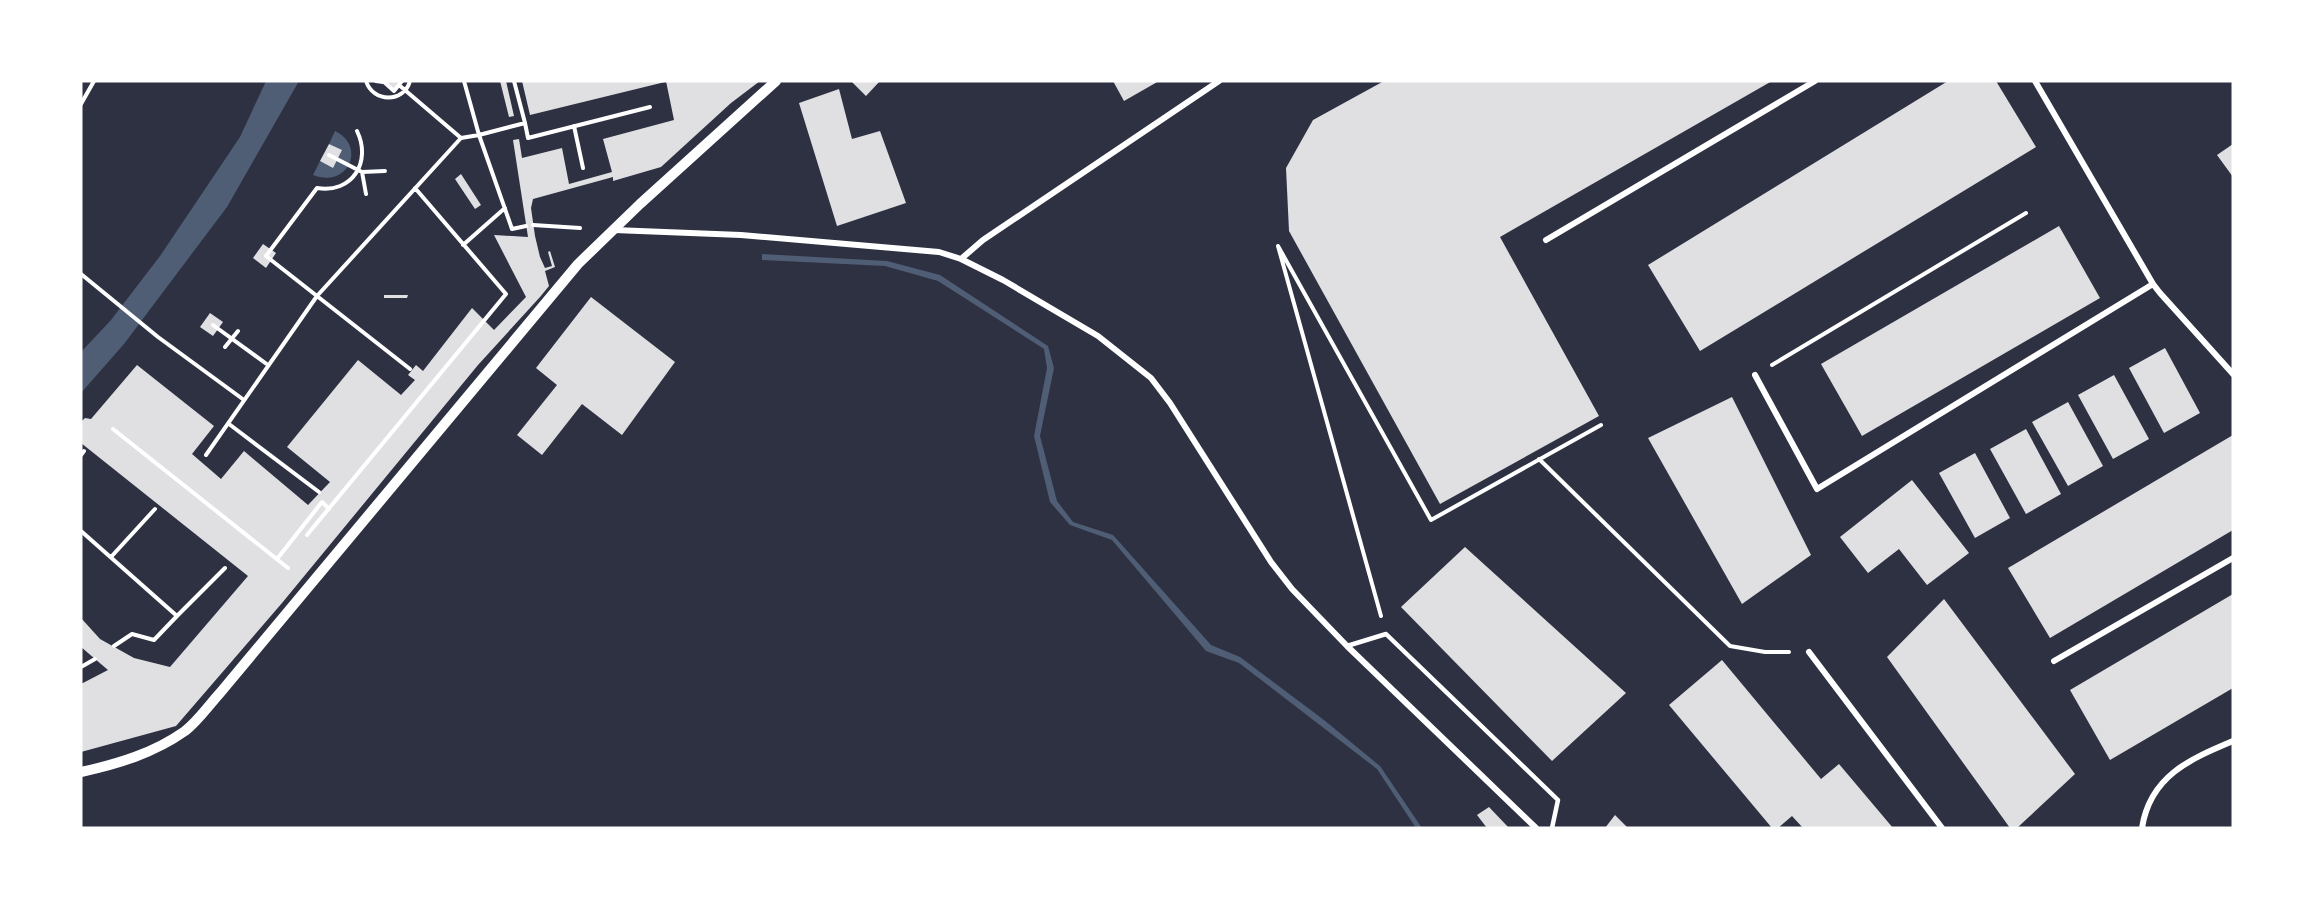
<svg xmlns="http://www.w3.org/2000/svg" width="2314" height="909" viewBox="0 0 2314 909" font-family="'Roboto Condensed',sans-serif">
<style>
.water{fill:#4f5d75}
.building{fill:#e0e0e3}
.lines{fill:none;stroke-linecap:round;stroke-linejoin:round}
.path{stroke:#fff;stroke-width:4}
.service{stroke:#fff;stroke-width:4.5}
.minor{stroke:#fff;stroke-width:6}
.tertiary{stroke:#fff;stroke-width:10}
</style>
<rect width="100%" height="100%" fill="#2d3142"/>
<path class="water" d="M266,81h33l-72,126 -103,137 -43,49v-41l30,-32 49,-64 80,-119z
M335,131c32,15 13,58 -22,44l7,-14 5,2 8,-17 -4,-2z
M762,254l125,7 53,14 108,71 6,22 -14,68 17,65 16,21 40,13 98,110 29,12 84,63 56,46 42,62h-6l-39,-59 -138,-106 -33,-12 -94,-111 -42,-15 -20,-23 -16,-66 13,-68 -3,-19 -106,-68 -53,-15 -123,-6z"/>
<path class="building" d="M382,81h20l-8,10z
M500,81h6l8,35 -5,1z
M522,81h143v1l-135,33z
M666,81h94l-29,22 -70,64 -48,14v-4l-80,22 -2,9 4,28 5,21 5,11 7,-2 -4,-14 2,-1 5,16 -10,4 4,15 -9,11 -62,68 -196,238 -106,123 -95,26v-68l27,-14 -27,-23v-29l19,21 34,19 36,9 78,-91 -167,-133v-21l4,-4 6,1 46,-54 77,61 -22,28 29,25 23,-28 64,54 22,-23 -43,-35 71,-87 43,35 14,-15 -7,-5 8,-10 7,6 49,-63 22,22 32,-33 -32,-62 34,2 -15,-97 6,-1 3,19 40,-10 7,36 43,-12 -9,-33 71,-19z
M851,81h29l-14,15z
M1113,81h46l-35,20z
M1384,81h388l-272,156 99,179 -159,88 -151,-273 -3,-63 27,-48z
M1948,81h48l40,66 -336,204 -52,-86z
M839,89l13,50 28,-8 26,72 -69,23 -38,-123z
M329,144l13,6 -9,18 -13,-7z
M2233,144v33l-16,-22z
M461,174l20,31 -6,4 -20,-30z
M2059,226l41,72 -238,138 -41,-72z
M263,244l13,9 -10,15 -13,-10z
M384,295h24l-1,3h-23z
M591,297l84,65 -53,73 -40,-31 -40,51 -25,-20 40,-50 -21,-17z
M210,313l13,9 -10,14 -13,-9z
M2165,348l35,65 -36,20 -35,-65z
M2114,375l35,64 -36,20 -35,-64z
M1732,397l79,158 -69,49 -94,-166z
M2068,402l35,64 -35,20 -36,-64z
M2026,429l35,65 -35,20 -36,-65z
M2233,435v95l-183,108 -42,-70z
M1975,453l35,65 -35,20 -36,-65z
M1912,480l57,73 -42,32 -28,-36 -31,24 -28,-36z
M1465,547l161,146 -74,68 -151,-154z
M2233,594v94l-123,72 -40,-70z
M1944,599l131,175 -58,54h-7l-123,-171z
M1722,660l99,119 18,-15 54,64h-90l-11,-12 -14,12h-6l-103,-123z
M1489,807l20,21h-22l-10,-13z
M1615,815l13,13h-23z"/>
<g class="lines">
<path class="path" d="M366,81c7,22 38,22 44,0
M376,81l7,1
M383,81l11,10 8,-10
M514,81l11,42
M399,85l62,53
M81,104l13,-23
M574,126l9,42
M357,131c15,31 -5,63 -40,57l-51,68 144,113
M329,155l33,17 23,-1
M362,172l4,22
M533,225l47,3
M526,226l-14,3 -33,-94 46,-12 3,15 122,-31
M463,245l42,-37
M81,274l77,63 86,63
M213,325l55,40
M225,347l13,-16
M1772,365l254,-152
M229,424l90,68
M113,429l175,139
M81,455l3,-4
M206,455l111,-159 144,-158 18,-3 -15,-54
M1539,459l191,187 35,6h24
M81,531l96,85 48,-48
M307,535l199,-241 -91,-106
M111,557l44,-48
M277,559l45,-57 7,7
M1381,616l-103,-370 153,274 170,-95
M114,646l18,-12 22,6 23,-24
M81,667l14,-8"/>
<path class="service" d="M1347,646l39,-12 172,166 -6,28"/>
<path class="minor" d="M2035,81l118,203
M614,230l127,5 198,17 22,7 42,21 95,56 53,42 19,25 101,159 21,27 55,57 189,182
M1546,240l269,-159
M961,259l22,-19 236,-159
M1755,375l62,114 336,-205 7,9 73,81
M1809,652l133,176
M2054,661l179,-103
M2142,828c8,-52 48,-69 91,-87"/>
<path class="tertiary" d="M81,772c37,-8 73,-19 104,-41 13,-10 24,-26 35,-38l358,-429 62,-60 136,-123"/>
</g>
<rect width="2314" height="909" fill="none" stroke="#ffffff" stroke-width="165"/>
</svg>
